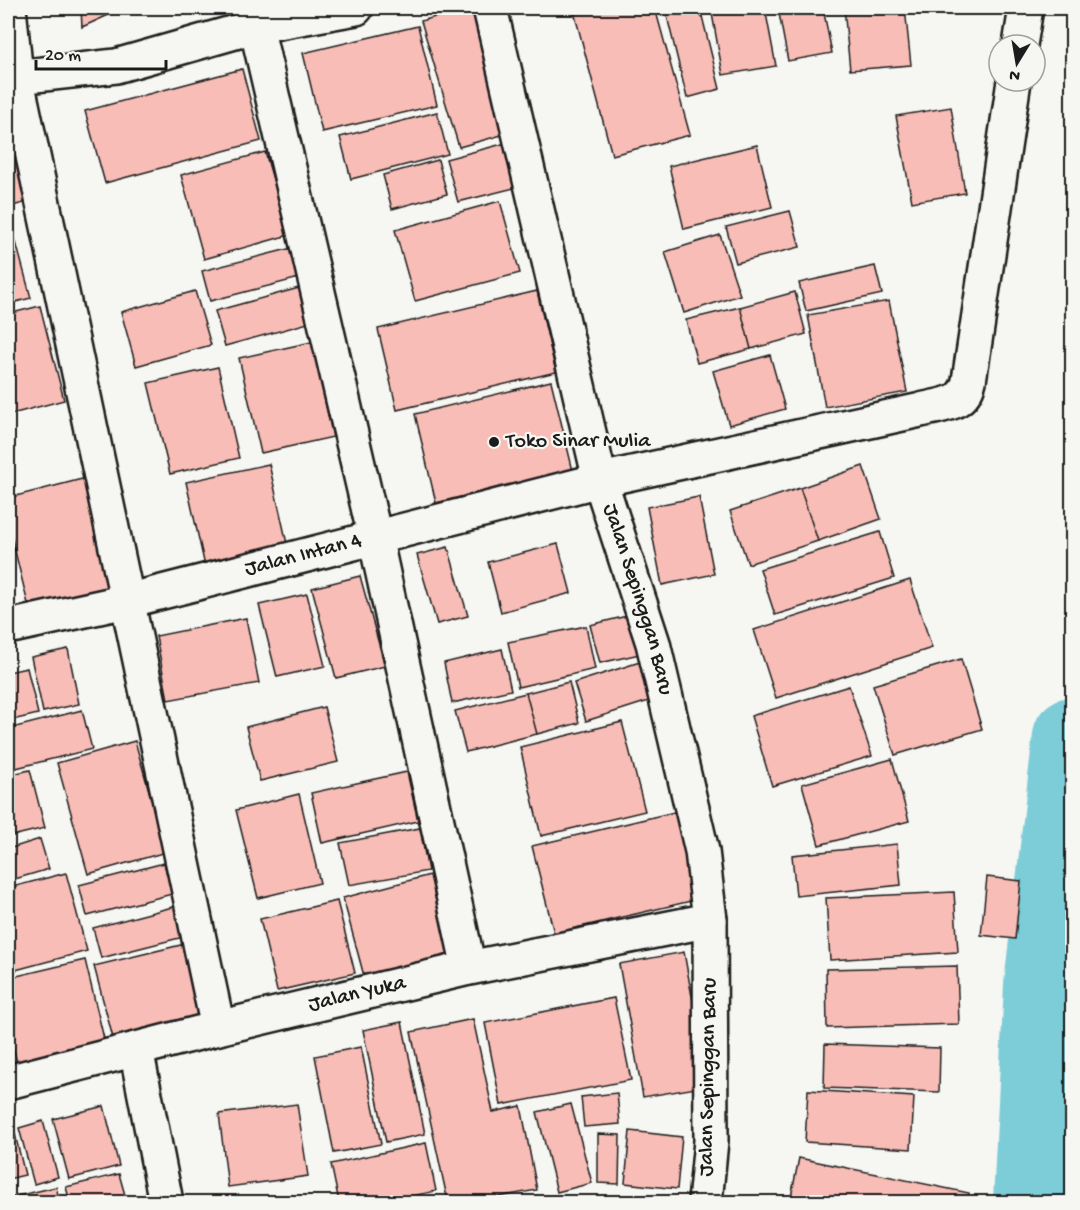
<svg xmlns="http://www.w3.org/2000/svg" width="1080" height="1210" viewBox="0 0 1080 1210" font-family="'Gochi Hand',sans-serif">
<style>
.lines{fill:none;stroke-linecap:round;stroke-linejoin:round}
.river{stroke:#7dcdd9;stroke-width:78}
.building{fill:#f8bdb6;stroke:#1c1c1c;stroke-width:1.5}
.minor-casing{stroke:#1c1c1c;stroke-width:38}
.minor{stroke:#f6f6f2;stroke-width:33}
.poi-dot{fill:#1c1c1c;stroke:#f6f6f2;stroke-width:2}
.labels{text-anchor:middle;dominant-baseline:central;stroke-width:4.5;stroke-linejoin:round;paint-order:stroke}
.poi-label{font-size:22px;fill:#1c1c1c;stroke:#f6f6f2;text-anchor:start}
.street-label{font-size:22px;fill:#1c1c1c;stroke:#f6f6f2}
</style>
<rect width="100%" height="100%" fill="#f6f6f2"/>
<filter id="ink" filterUnits="userSpaceOnUse"><feTurbulence type="fractalNoise" baseFrequency=".0167" numOctaves="2"/><feDisplacementMap in="SourceGraphic" scale="12" xChannelSelector="R" yChannelSelector="G"/><feConvolveMatrix kernelMatrix="1 2 1 2 8 2 1 2 1" color-interpolation-filters="sRGB"/></filter>
<g filter="url(#ink)">
<g class="lines">
<path class="river" d="M1032,1202l11,-217 29,-249"/>
</g>
<path class="building" d="M81,8h43l-42,19z
M467,8h13l36,123 -57,16 -38,-126z
M573,8h82l35,127 -78,20z
M665,8h35l20,81 -33,9z
M711,8h54l11,58 -53,9z
M778,8h45l9,45 -44,8z
M844,8h61l6,57 -61,5z
M418,26l19,79 -115,27 -19,-79z
M242,69l19,72 -156,42 -20,-72z
M951,107l14,86 -53,9 -16,-86z
M437,112l11,42 -97,25 -11,-42z
M8,123l20,79 -20,5z
M514,141l12,44 -68,17 -12,-43z
M757,145l15,62 -88,22 -15,-63z
M265,152l24,83 -85,24 -23,-84z
M438,160l9,34 -55,15 -9,-34z
M500,201l20,72 -105,28 -20,-71z
M790,211l10,36 -64,16 -10,-36z
M8,216h1l22,82 -23,6z
M720,235l20,60 -56,18 -19,-61z
M300,246l7,30 -97,25 -8,-30z
M875,266l7,28 -76,17 -7,-28z
M299,288l9,35 -83,23 -10,-35z
M195,291l16,54 -75,21 -15,-54z
M537,291l19,81 -159,38 -19,-81z
M795,292l11,42 -55,15 -11,-42z
M889,301l18,91 -82,15 -17,-92z
M40,306l24,94 -56,15v-101z
M740,307l11,42 -54,14 -11,-43z
M312,342l21,95 -72,16 -22,-95z
M770,355l15,54 -56,16 -16,-54z
M218,367l21,91 -69,16 -22,-91z
M551,381l22,90 -137,32 -21,-89z
M269,464l21,93 -83,18 -21,-93z
M863,466l18,53 -63,22 -18,-53z
M90,477l27,109 -88,22 -21,-85v-25z
M800,488l18,53 -70,23 -18,-53z
M699,497l15,77 -52,11 -15,-78z
M880,532l14,46 -119,37 -15,-46z
M558,544l13,49 -70,19 -13,-50z
M448,547l20,69 -31,8 -20,-69z
M360,576l25,90 -49,12 -24,-90z
M910,580l22,68 -156,50 -22,-68z
M307,594l18,72 -48,11 -18,-72z
M635,614l9,39 -44,10 -10,-38z
M246,618l13,65 -91,17 -12,-64z
M586,626l9,43 -77,18 -10,-45z
M68,649l11,55 -36,8 -12,-55z
M502,649l9,41 -59,13 -8,-40z
M961,659l21,70 -87,26 -22,-70z
M643,661l12,38 -69,22 -12,-38z
M27,668l11,46 -30,7v-49z
M569,682l10,41 -42,11 -11,-41z
M849,686l23,70 -100,30 -21,-70z
M526,693l11,41 -71,18 -11,-41z
M324,707l14,55 -78,19 -14,-54z
M82,710l10,39 -84,21v-41z
M622,722l23,89 -104,25 -21,-89z
M135,741l31,111 -78,22 -31,-111z
M892,759l17,62 -90,24 -17,-61z
M30,770l15,58 -37,9v-62z
M407,772l11,49 -96,22 -11,-50z
M299,794l21,89 -62,15 -22,-88z
M683,810l21,88 -150,35 -22,-87z
M420,828l8,43 -79,14 -9,-42z
M40,839l9,30 -41,12v-32z
M897,844l4,41 -105,11 -4,-41z
M164,863l8,31 -85,22 -8,-31z
M66,873l21,78 -79,21v-84z
M430,875l21,79 -87,22 -21,-78z
M987,877l34,4 -6,58 -34,-4z
M954,892l4,60 -128,8 -4,-62z
M337,901l18,72 -78,18 -17,-72z
M184,904l7,31 -90,23 -8,-30z
M185,944l18,73 -90,21 -19,-72z
M684,952l24,134 -65,11 -24,-133z
M85,960l22,91 -88,21 -11,-48v-46z
M957,966l2,58 -132,4 -1,-59z
M614,998l17,82 -130,25 -16,-82z
M473,1019l20,93 28,-6 16,84 -66,12h-23l-37,-170z
M402,1022l23,112 -39,8 -23,-112z
M825,1044l115,4 -1,44 -115,-4z
M361,1047l20,97 -47,9 -19,-97z
M808,1090l106,7 -3,52 -106,-7z
M617,1093l3,31 -36,3 -3,-30z
M297,1104l11,72 -80,11 -9,-73z
M571,1104l21,79 -35,9 -20,-80z
M104,1106l15,60 -50,13 -16,-60z
M43,1121l15,56 -24,7 -15,-56z
M14,1130l11,45 -17,4v-48z
M630,1131l52,6 -5,52 -52,-6z
M598,1134l22,1 -1,49 -21,-1z
M426,1143l10,48 -52,11h-45l-8,-38z
M799,1158l170,35 -2,9h-177z
M119,1174l8,28h-57l-4,-15z
M56,1187l4,15h-52v-4z"/>
<g class="lines">
<defs>
<g id="minor">
<path d="M9,8l7,68 202,952"/>
<path id="s1" d="M490,8l110,472 53,163 49,208 8,69 1,221 -6,61"/>
<path d="M256,26l119,511 94,431"/>
<path d="M1020,45l6,-37"/>
<path d="M8,78l108,-12 140,-40 100,-18"/>
<path id="s2" d="M8,627l119,-26 473,-121 321,-70c22,-6 42,-4 48,-29l45,-300"/>
<path d="M136,1049l30,153"/>
<path id="s3" d="M8,1082l210,-54 251,-60 241,-48"/>
</g>
</defs>
<use href="#minor" class="minor-casing"/>
<use href="#minor" class="minor"/>
</g>
</g>
<circle class="poi-dot" cx="494" cy="442" r="6"/>
<g class="labels">
<g class="poi-label">
<text x="506" y="442">Toko Sinar Mulia</text>
</g>
<g class="street-label">
<text stroke="none"><textPath href="#s2" startOffset="304">Jalan Intan 4</textPath></text>
<text stroke="none"><textPath href="#s1" startOffset="610">Jalan Sepinggan Baru</textPath></text>
<text stroke="none"><textPath href="#s3" startOffset="360">Jalan Yuka</textPath></text>
<text transform="translate(709 1077) rotate(-89)">Jalan Sepinggan Baru</text>
</g>
</g>
<rect width="1080" height="1210" fill="none" stroke="#f6f6f2" stroke-width="30"/>
<rect x="15" y="15" width="1050" height="1180" fill="none" stroke="#1c1c1c" stroke-width="2" filter="url(#ink)"/>
<g transform="translate(1017 63) rotate(191)"><circle r="28" fill="#f6f6f2" stroke="#9f9f9c" stroke-width="1.5"/>
<path d="M0-4.5L10 22L0 15L-10 22Z" fill="#1c1c1c"/>
<text y="-9" font-size="16" font-weight="bold" text-anchor="middle" fill="#1c1c1c">N</text>
</g>
<path d="M36 60v9h130v-9" fill="none" stroke="#1c1c1c" stroke-width="3"/>
<text x="45" y="60" font-size="18" fill="#1c1c1c" stroke="#f6f6f2" stroke-width="4.5" paint-order="stroke">20 m</text>
</svg>
